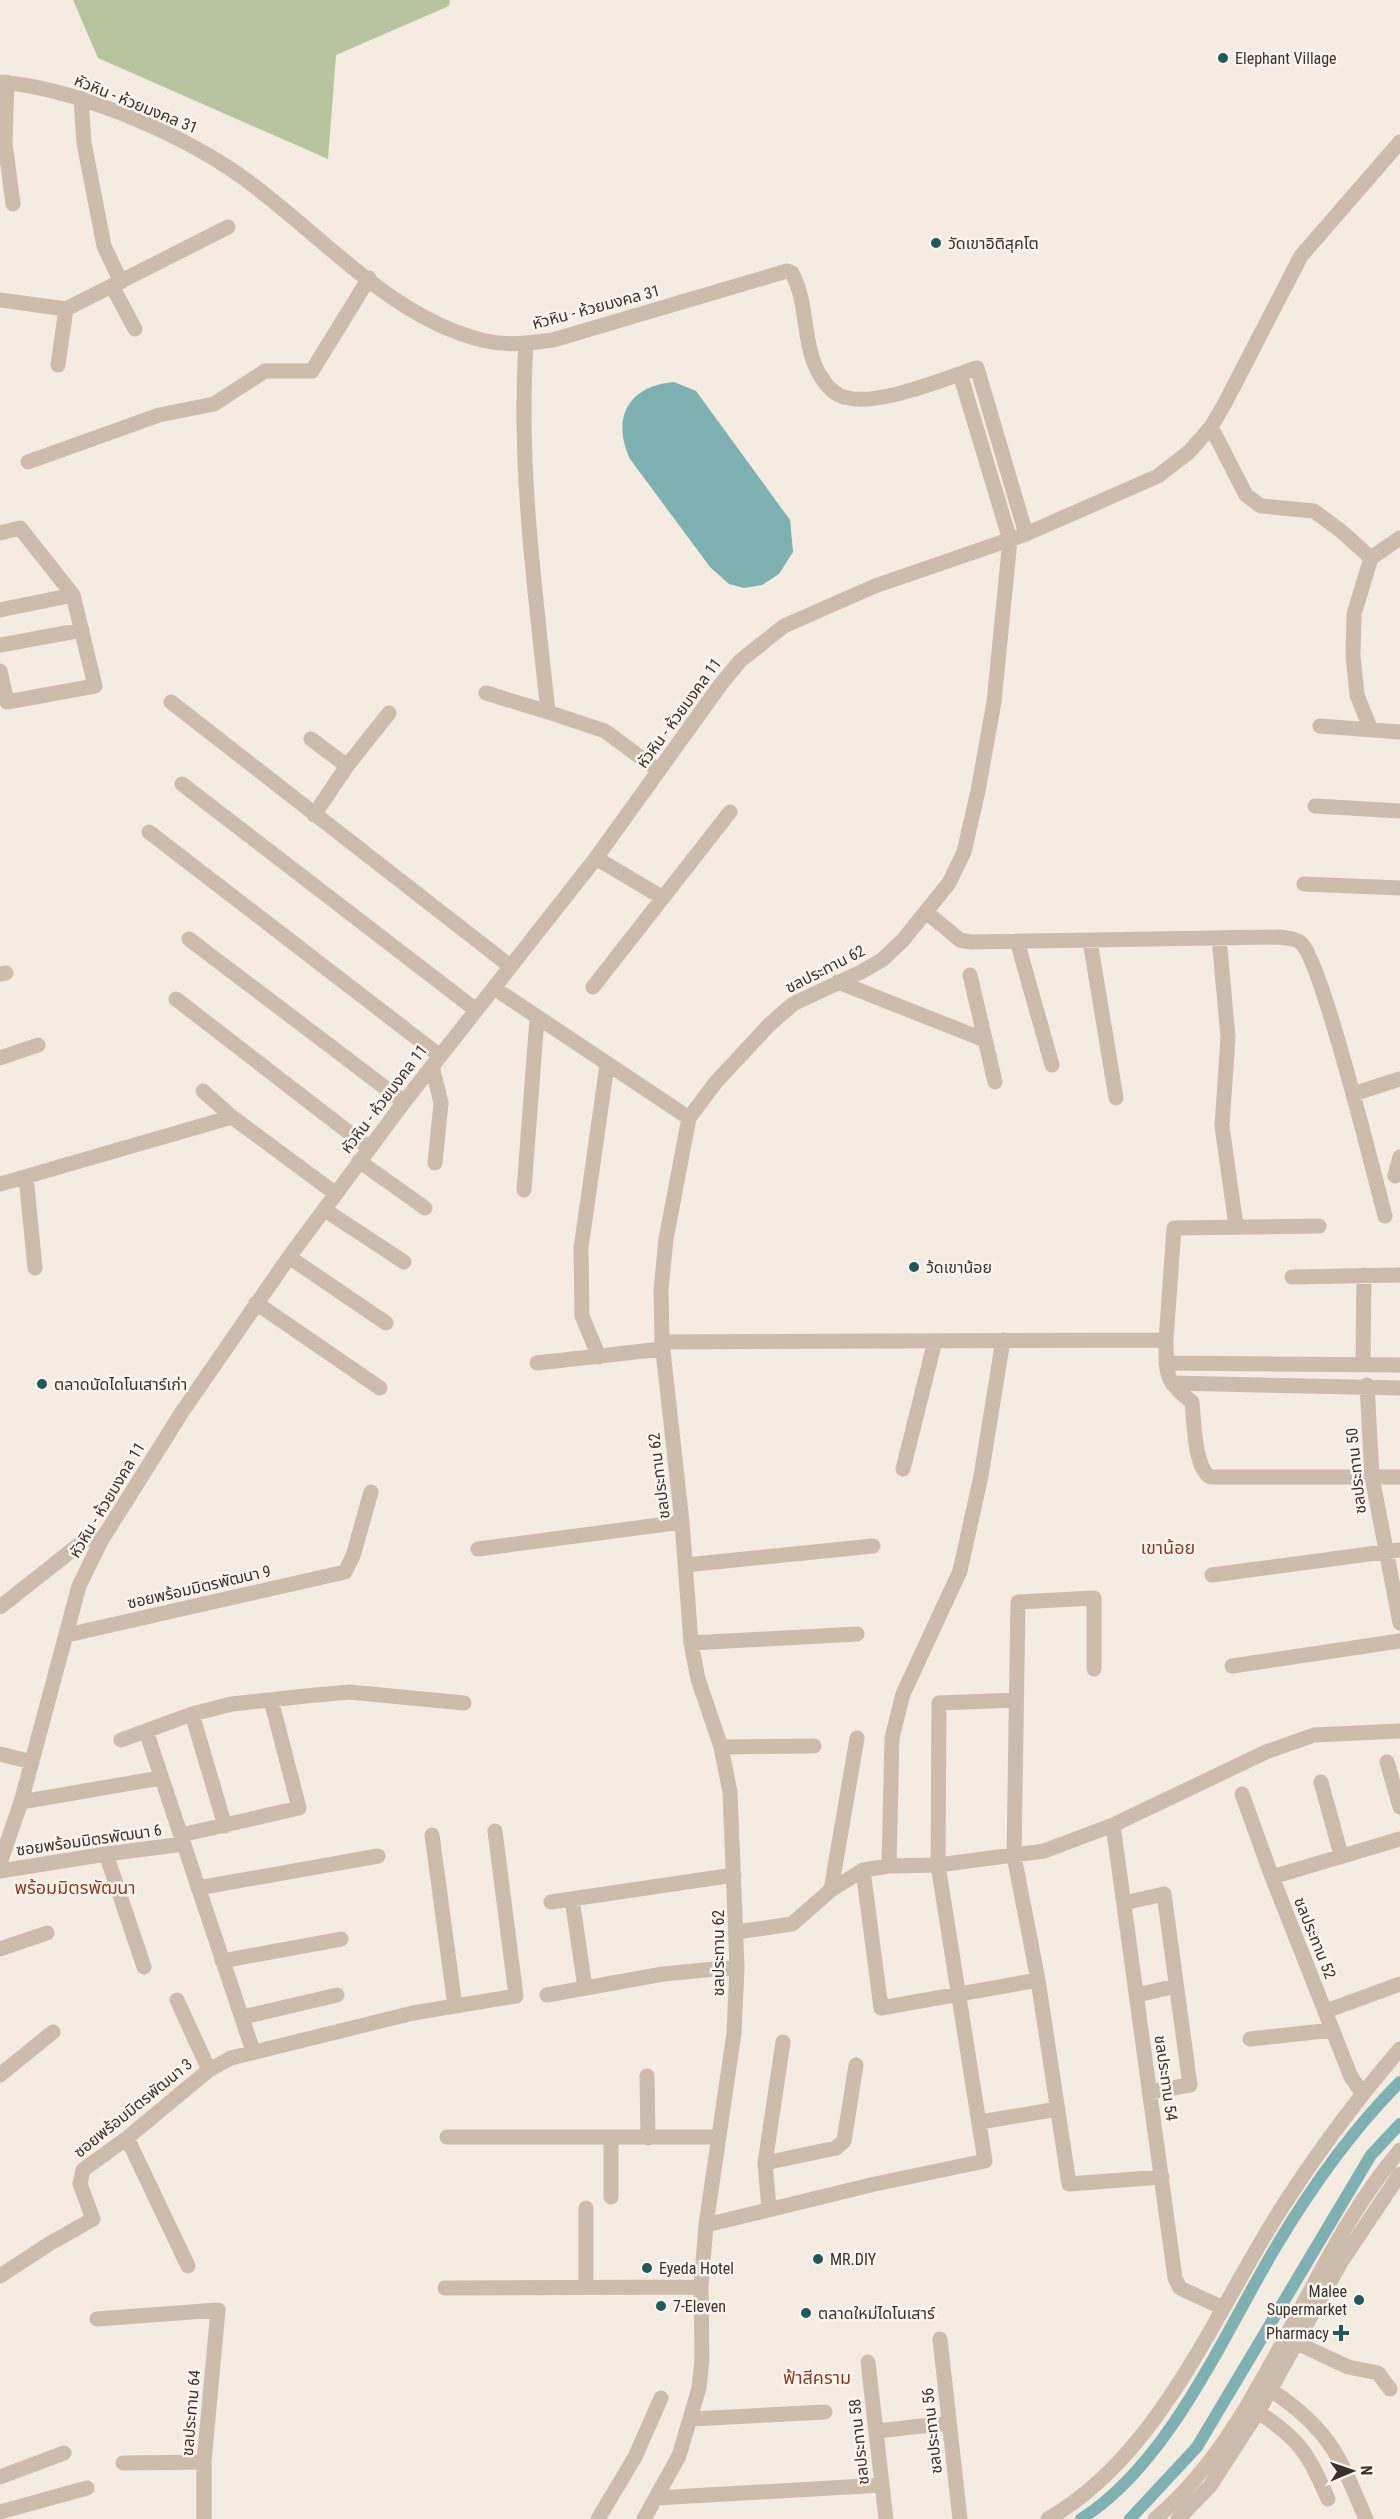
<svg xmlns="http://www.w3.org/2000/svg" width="1400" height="2519" viewBox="0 0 1400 2519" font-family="'Roboto Condensed','Noto Sans Thai',sans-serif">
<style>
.green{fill:#b8c4a0}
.water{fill:#7fb0b2}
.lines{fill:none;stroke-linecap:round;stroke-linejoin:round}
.canal{stroke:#7fb0b2;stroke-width:12}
.minor{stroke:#cdbbac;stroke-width:15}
.poi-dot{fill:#1f5a5e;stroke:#fbf5ee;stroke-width:2}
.labels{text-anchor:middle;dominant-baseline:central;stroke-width:5;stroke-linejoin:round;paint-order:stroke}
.poi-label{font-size:16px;fill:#3b302b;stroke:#fbf5ee;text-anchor:start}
.street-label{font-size:16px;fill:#3b302b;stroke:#fbf5ee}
.neighbourhood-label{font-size:18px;fill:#8c3b22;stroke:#fbf5ee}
</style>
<rect width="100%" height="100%" fill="#f4ebe1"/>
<path class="green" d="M73,0h377l-1,6 -113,49 -8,104 -230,-101z"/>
<path class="water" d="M674,382l22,9 94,129 3,32 -14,22 -17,11 -18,3 -15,-4 -19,-17 -80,-108c-19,-41 -2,-73 44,-77z"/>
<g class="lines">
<path class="canal" d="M1081,2519c89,-56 143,-186 196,-274 34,-57 76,-116 123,-163
M1130,2519l67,-72 174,-292 29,-31"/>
<path class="minor" d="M0,82c73,6 170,47 232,88 81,54 155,149 254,171 22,5 45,2 67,-1l234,-69 5,2c15,28 11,62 22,90 4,11 14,27 25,32 30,16 107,-17 138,-27l49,166
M7,82l-2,61 8,61
M81,98l3,45 20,103 17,36
M112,286l23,43
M0,300l66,9 162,-82
M526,344c-8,123 9,245 22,368l57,19 54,40
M58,365l8,-56
M1211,427l35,68 15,11 53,5 27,20 30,27
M28,462l131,-47 55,-11 51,-33h47l57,-93
M0,533l20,-5 53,67 22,91 -88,16 -7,-31
M0,610l73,-15
M0,645l82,-15
M486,693l62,19
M171,702l339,264
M1320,726l80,6
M1371,730l-14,-35 -4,-39 1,-42 17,-56 29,-20
M311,739l36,27
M182,784l294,226
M1315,806l85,5
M314,815l33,-49 42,-53
M149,832l291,224
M596,858l67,40
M1304,884l96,4
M926,912l34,28 11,2 308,-5c7,1 16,1 22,6 21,18 73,232 84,273
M1219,938l9,99 -6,89 14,100
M189,939l215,163
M1017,941l35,124
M1090,941l26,157
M0,974l6,-1
M970,975l25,107
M838,982l147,58
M593,987l137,-175
M494,988l195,130
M176,999l193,149
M0,1058l38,-13
M432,1066l9,37 -6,60
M203,1091l29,26 104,77
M1353,1094l47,-15
M359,1161l66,47
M1395,1176l5,-19
M26,1177l9,91
M0,1184l232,-67
M524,1190l13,-172
M325,1210l79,52
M289,1257l97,66
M1292,1277l108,-2
M256,1303l124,85
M1166,1340l8,-112 145,-2
M662,1342l504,-2c0,33 -2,41 26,62 2,18 2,65 18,75h190
M599,1357l-17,-41 -1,-68 26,-183
M537,1363l125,-14
M1166,1363l234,2
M1363,1365l1,-90
M1172,1383l228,5
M1367,1385l5,92 28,146
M903,1469l32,-128
M478,1549l204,-27
M686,1565l187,-19
M1212,1575l188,-25
M0,1607l90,-71 11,5
M67,1635l278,-63 8,-16 18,-64
M691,1643l166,-9
M1232,1666l168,-25
M1094,1669v-71l-76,4 -4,254 24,124 31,204 93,-7
M192,1714l33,112
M146,1731l107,320
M121,1740l71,-26 40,-10 74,-8 43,-4 115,11
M721,1747l93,-1
M0,1754l32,8
M1387,1762l13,45
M1321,1782l20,73
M1242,1794l30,83 79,200 11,16
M21,1802l139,-24
M1113,1825l62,453 5,10 43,20
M181,1835l118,-27 -28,-108
M432,1835l23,171
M106,1854l38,113
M0,1863l21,-61 58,-216 22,-45 81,-129 107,-155 115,-155 192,-244 125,-174 19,-23 44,-35 91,-40 151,-52 132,-58 31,-24 22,-25 14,-24 76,-147 99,-114
M889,1866l3,-128 11,-44 57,-123 21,-95 22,-136
M863,1870l18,138 157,-28
M0,1871l106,-17 78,-10
M1272,1877l128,-38
M198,1888l180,-32
M831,1890l26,-152
M572,1899l13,89
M551,1902l183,-27
M1124,1903l40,-9 26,191 -41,7
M737,1932l55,-8 39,-34 32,-20 26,-4 49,-1 106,-14 69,-26 153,-73 48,-17 86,-4
M0,1949l47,-16
M222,1961l119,-22
M547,1995l116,-21 74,-7
M1137,1995l39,-9
M177,2000l32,70
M1326,2011l74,-27
M243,2017l94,-22
M1250,2039l83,-9
M0,2075l53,-43
M647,2076l1,62
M980,2122l78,-13
M447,2137h270
M127,2138l61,128
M765,2163l18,-121
M611,2197v-60
M769,2208l-4,-45 71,-15 8,-7 12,-76
M706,2225l169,-41 110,-23 -47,-296 1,-162 77,-3
M0,2276l49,-32 44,-25 -13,-35 3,-14 44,-32 82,-68 22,-12 182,-45 103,-17 -21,-165
M586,2286v-78
M445,2288l256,-1
M97,2319l121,-9 -14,152v57
M940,2339l20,180
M1297,2343l51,24 30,6 12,16
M868,2362l18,157
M1272,2391c58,38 68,67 94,128
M1258,2412c43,28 50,42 70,87
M692,2419l133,-7
M877,2431l72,-8
M123,2463l81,-1
M0,2477l64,-24
M656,2498l226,-13
M0,2512l87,-24
M598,2519l37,-62 26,-59
M644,2519l35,-63 20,-68 3,-29 -1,-72 5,-62 28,-192 3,-66 -7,-175 -9,-45 -23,-68 -7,-36 -9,-121 -20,-180 -1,-52 5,-51 23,-121 27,-36 53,-57 24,-21 68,-32 21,-12 21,-20 46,-57 15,-31 14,-61 16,-89 16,-162 -50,-166
M1048,2519c112,-64 166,-205 233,-310 36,-56 76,-110 119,-160
M1155,2519c110,-92 151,-259 245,-369
M1178,2519l32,-33 48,-74 83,-150 59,-88"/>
</g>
<g class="poi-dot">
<circle cx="1223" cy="58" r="6"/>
<circle cx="936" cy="243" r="6"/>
<circle cx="914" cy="1267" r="6"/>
<circle cx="42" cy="1384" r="6"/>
<circle cx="818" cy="2259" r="6"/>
<circle cx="647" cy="2268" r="6"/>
<circle cx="1359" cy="2300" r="6"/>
<circle cx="661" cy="2306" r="6"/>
<circle cx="806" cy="2313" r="6"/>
<path d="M1338 2324h6v6h6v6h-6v6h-6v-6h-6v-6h6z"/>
</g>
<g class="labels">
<g class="poi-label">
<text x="1235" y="58">Elephant Village</text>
<text x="948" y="243">วัดเขาอิติสุคโต</text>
<text x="926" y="1267">ว้ดเขาน้อย</text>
<text x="54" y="1384">ตลาดนัดไดโนเสาร์เก่า</text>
<text x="830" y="2259">MR.DIY</text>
<text x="659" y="2268">Eyeda Hotel</text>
<text x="1347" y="2291" text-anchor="end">Malee<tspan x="1347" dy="18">Supermarket</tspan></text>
<text x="673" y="2306">7-Eleven</text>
<text x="818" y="2313">ตลาดใหม่ไดโนเสาร์</text>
<text x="1329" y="2333" text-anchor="end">Pharmacy</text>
</g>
<g class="street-label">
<text transform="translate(136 104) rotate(22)">หัวหิน - ห้วยมงคล 31</text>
<text transform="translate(596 307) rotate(-15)">หัวหิน - ห้วยมงคล 31</text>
<text transform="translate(679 713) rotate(-54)">หัวหิน - ห้วยมงคล 11</text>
<text transform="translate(825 969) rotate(-27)">ชลประทาน 62</text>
<text transform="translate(384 1099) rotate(-53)">หัวหิน - ห้วยมงคล 11</text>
<text transform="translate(1356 1471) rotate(-96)">ชลประทาน 50</text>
<text transform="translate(659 1476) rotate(-97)">ชลประทาน 62</text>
<text transform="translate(107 1500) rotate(-59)">หัวหิน - ห้วยมงคล 11</text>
<text transform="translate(199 1587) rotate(-13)">ซอยพร้อมมิตรพัฒนา 9</text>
<text transform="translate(89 1840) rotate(-8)">ซอยพร้อมมิตรพัฒนา 6</text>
<text transform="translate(1315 1938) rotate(68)">ชลประทาน 52</text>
<text transform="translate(718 1953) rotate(-90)">ชลประทาน 62</text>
<text transform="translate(1166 2078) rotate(82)">ชลประทาน 54</text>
<text transform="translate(133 2108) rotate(-39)">ซอยพร้อมมิตรพัฒนา 3</text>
<text transform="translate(191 2413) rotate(-85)">ชลประทาน 64</text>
<text transform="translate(932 2431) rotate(-96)">ชลประทาน 56</text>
<text transform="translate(859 2442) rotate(-96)">ชลประทาน 58</text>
</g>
<g class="neighbourhood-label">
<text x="1168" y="1547">เขาน้อย</text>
<text x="75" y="1887">พร้อมมิตรพัฒนา</text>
<text x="817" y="2377">ฟ้าสีคราม</text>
</g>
</g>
<g transform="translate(1352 2471) rotate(88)" stroke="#fbf5ee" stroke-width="4.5" paint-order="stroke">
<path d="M0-4.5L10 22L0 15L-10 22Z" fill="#3b302b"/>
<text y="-9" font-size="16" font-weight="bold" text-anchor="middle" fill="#3b302b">N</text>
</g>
</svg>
